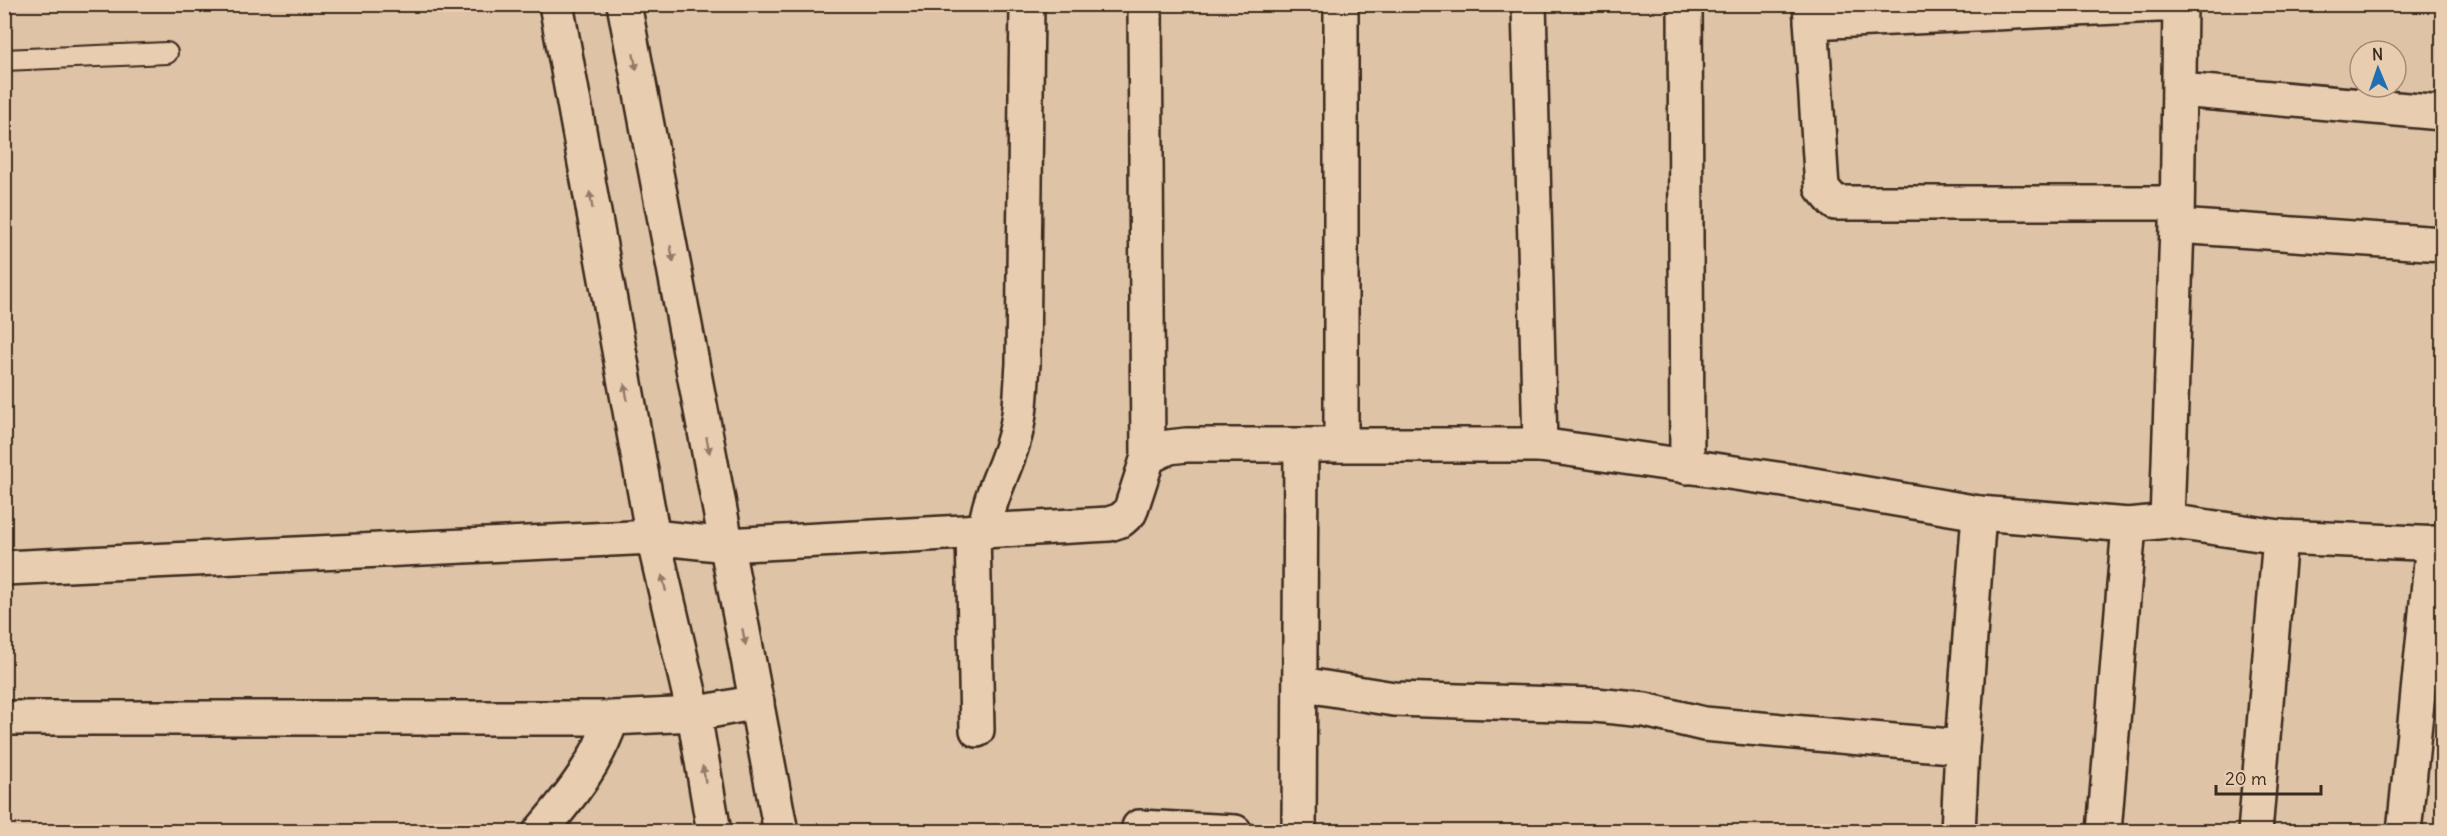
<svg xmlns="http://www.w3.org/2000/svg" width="2447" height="836" viewBox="0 0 2447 836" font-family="Delius,sans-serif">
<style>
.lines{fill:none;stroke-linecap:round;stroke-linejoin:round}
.lane-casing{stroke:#3b2a1e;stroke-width:24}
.street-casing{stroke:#3b2a1e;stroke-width:38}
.secondary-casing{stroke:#3b2a1e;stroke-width:38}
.primary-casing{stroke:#3b2a1e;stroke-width:38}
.lane{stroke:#e9cdb0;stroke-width:20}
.street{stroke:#e9cdb0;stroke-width:33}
.secondary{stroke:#e9cdb0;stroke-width:33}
.primary{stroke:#e9cdb0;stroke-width:33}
.oneway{fill:#927c67}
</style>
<rect width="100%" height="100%" fill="#dec3a7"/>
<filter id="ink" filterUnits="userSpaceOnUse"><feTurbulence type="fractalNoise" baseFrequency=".0167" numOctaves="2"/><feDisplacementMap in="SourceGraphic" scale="12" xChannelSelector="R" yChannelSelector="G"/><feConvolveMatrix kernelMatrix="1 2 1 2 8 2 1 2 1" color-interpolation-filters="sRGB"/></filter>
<g filter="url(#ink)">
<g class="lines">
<defs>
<path id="lane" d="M4,60l163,-7"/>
<path id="street" d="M1145,4l3,453
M1529,4l11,441
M1685,4l2,463
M1810,4l12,184 13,15h342
M1811,22l367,-18
M2180,90l262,23
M2177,226l265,18
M1341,445v-441
M2167,521l10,-295 3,-222
M973,531l4,199
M985,531c3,-33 19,-58 28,-89 8,-25 8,-52 10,-78l4,-360
M4,568l649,-31
M1300,684l94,15 201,6 50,5 59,14 258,23 -4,85
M4,718h608l82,-4 63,-12
M1962,747l17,-234
M1139,827l96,5
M540,832c32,-38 56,-67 72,-114
M1299,832l2,-387
M2104,832l25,-307
M2255,832l25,-295
M2404,832l29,-289"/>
<path id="secondary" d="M653,537l74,8 382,-21 12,-4 9,-8 18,-55 21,-10 17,-2h354l244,35 195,33 150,12 38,-4 113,16 162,7"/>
<path id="primary" d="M556,4l97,533 41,177 20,118
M624,4l157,828"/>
</defs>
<use href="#lane" class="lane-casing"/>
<use href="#street" class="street-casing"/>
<use href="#secondary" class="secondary-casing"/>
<use href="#primary" class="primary-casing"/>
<use href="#lane" class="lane"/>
<use href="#street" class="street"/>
<use href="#secondary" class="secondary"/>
<use href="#primary" class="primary"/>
</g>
<defs><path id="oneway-solid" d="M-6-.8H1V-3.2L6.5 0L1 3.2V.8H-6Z" transform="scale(1.5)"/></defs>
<g class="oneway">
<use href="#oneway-solid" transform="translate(635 62) rotate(79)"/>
<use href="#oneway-solid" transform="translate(591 200) rotate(-100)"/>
<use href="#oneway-solid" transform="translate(672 254) rotate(79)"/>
<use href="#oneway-solid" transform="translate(626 392) rotate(-100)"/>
<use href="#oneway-solid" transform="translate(708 445) rotate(79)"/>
<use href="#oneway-solid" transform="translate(664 583) rotate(-103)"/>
<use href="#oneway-solid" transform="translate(744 637) rotate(79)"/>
<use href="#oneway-solid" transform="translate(704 774) rotate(-100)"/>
</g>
</g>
<rect width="2447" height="836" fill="none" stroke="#e9cdb0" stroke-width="24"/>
<rect x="12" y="12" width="2423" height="812" fill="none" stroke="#3b2a1e" stroke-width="2" filter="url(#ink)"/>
<g transform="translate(2378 69) rotate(358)"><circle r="28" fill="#e9cdb0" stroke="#a38c76" stroke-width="1.5"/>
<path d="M0-4.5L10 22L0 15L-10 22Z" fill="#1f6fb2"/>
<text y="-9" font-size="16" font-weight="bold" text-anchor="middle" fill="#3b2a1e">N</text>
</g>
<path d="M2216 785v9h105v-9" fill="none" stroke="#3b2a1e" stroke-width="3"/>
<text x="2225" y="785" font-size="18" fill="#3b2a1e" stroke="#e9cdb0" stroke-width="4.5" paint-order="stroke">20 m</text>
</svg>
